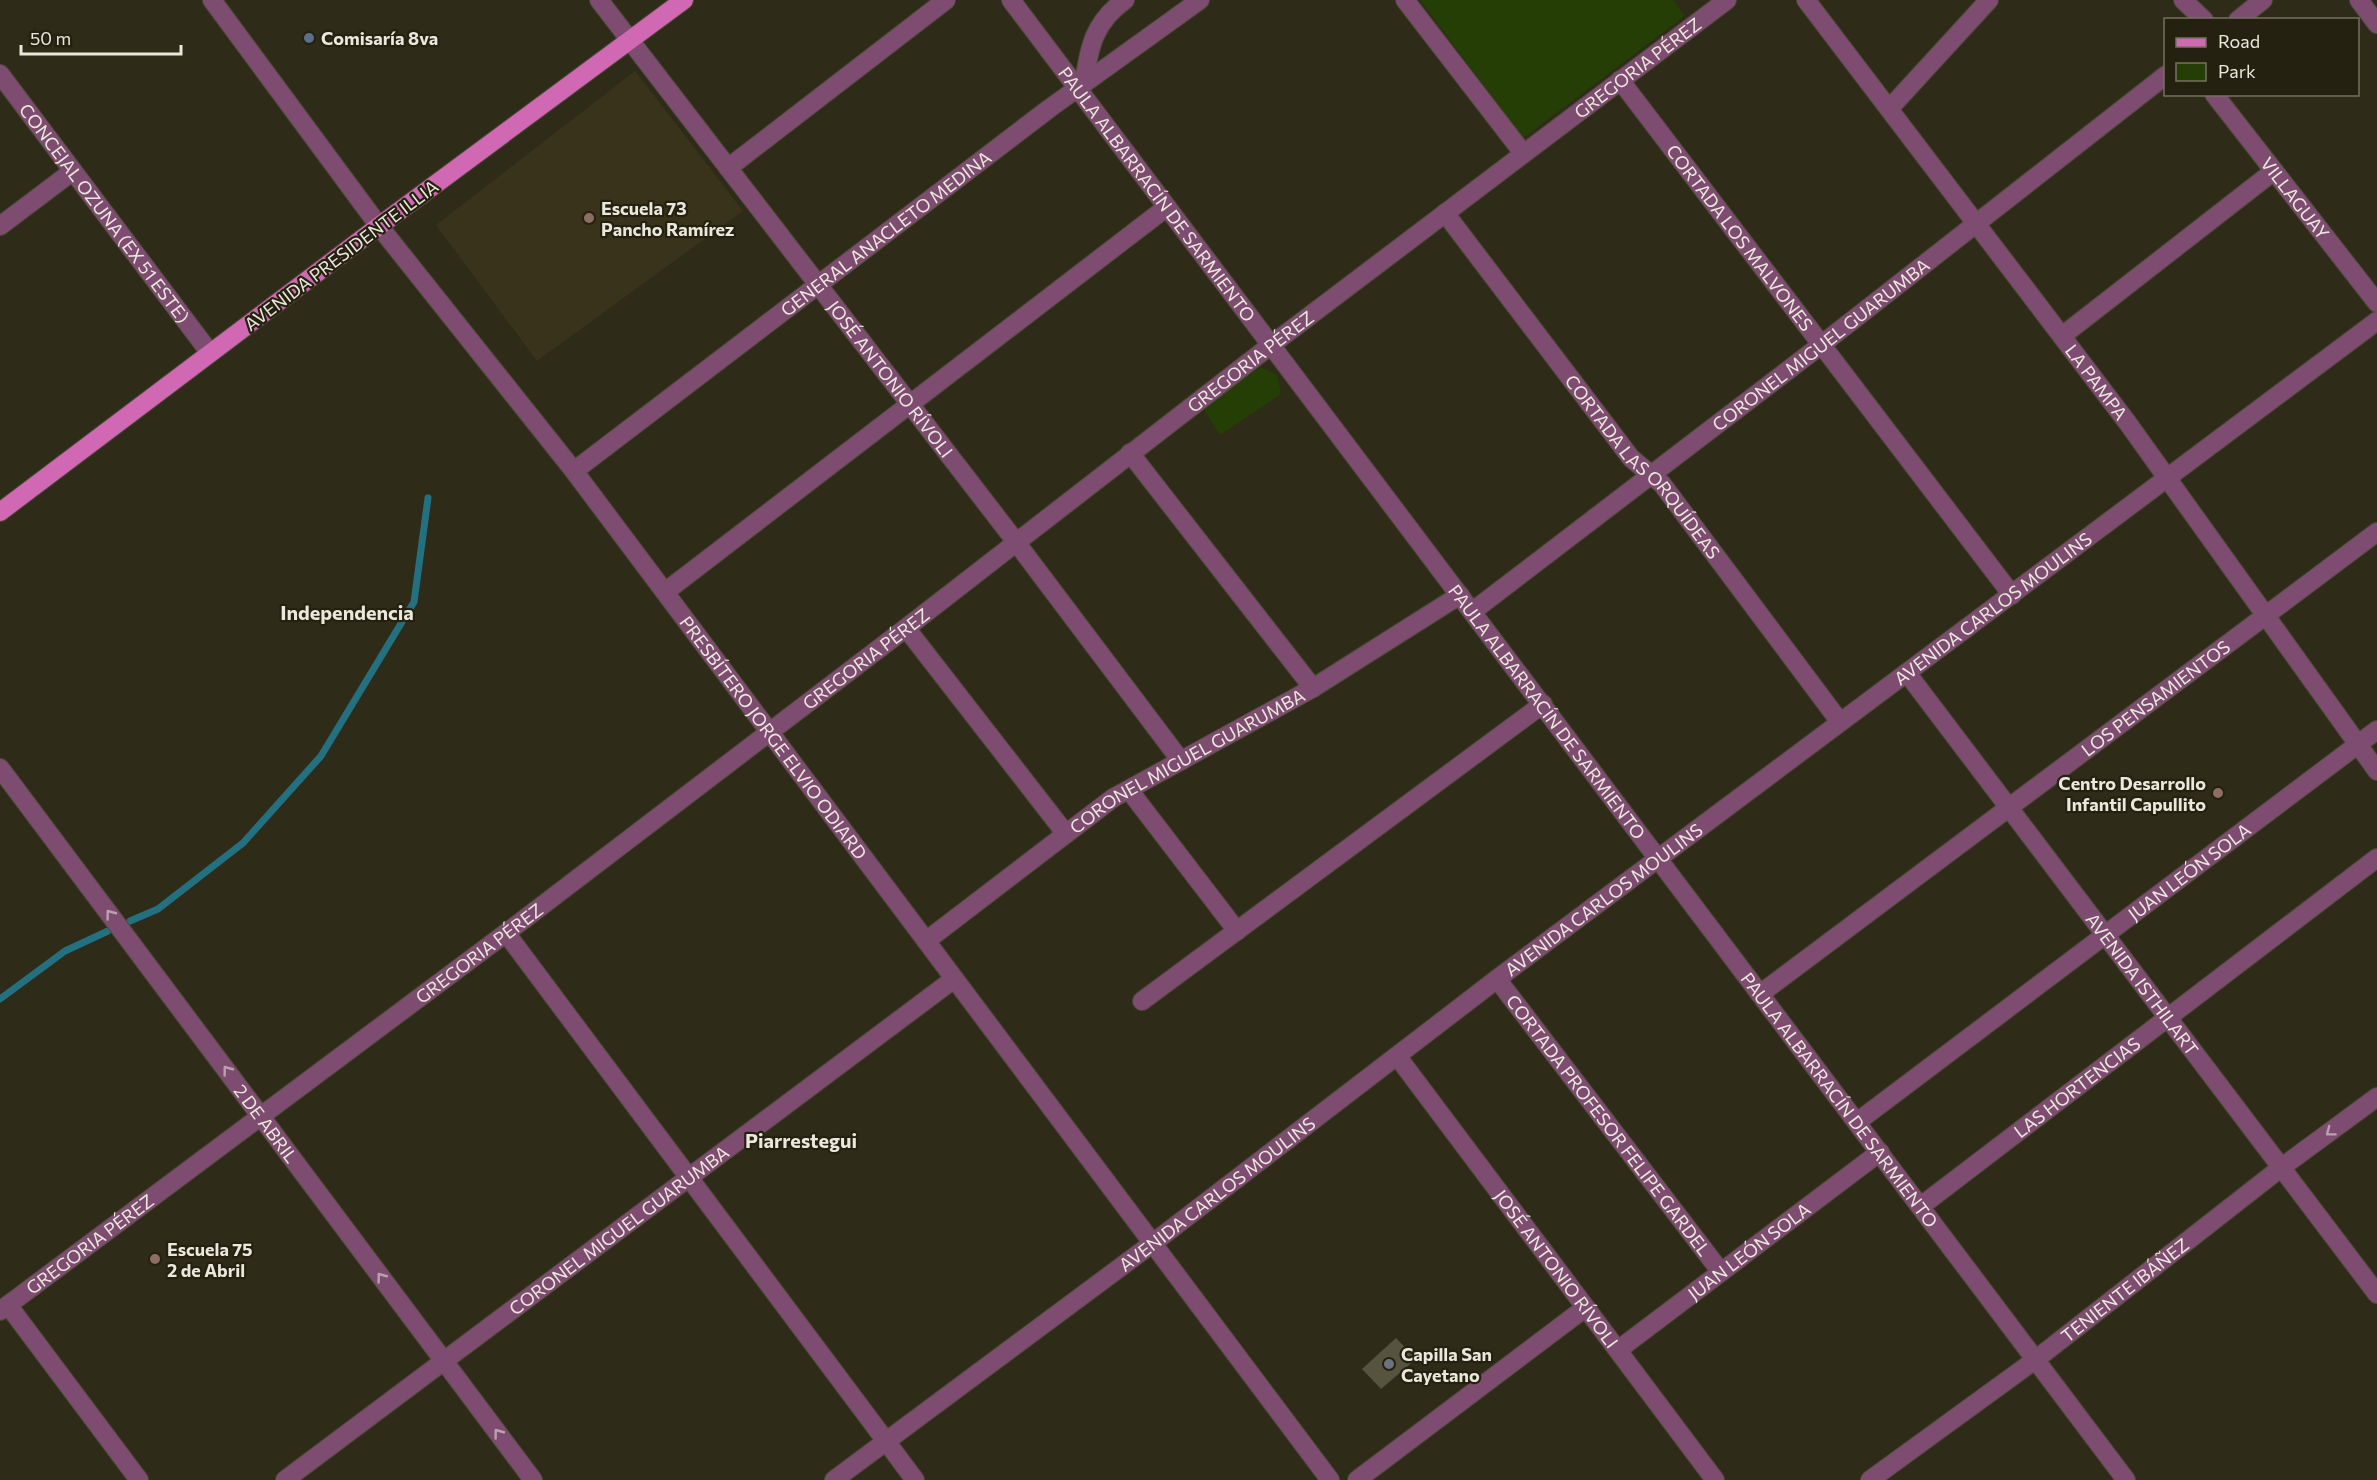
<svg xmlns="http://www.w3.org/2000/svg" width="2377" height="1480" viewBox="0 0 2377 1480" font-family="Commissioner,sans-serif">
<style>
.built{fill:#38331a}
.green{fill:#243e06}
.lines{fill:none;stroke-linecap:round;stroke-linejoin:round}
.stream{stroke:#237180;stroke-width:7}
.building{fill:#56533f}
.minor-casing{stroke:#4d4938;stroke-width:20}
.major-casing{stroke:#4d4938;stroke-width:20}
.minor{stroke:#7e4c70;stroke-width:18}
.major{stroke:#d068b4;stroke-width:18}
.oneway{stroke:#b9a2ac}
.service-dot{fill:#5c6f8a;stroke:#252110;stroke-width:2}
.education-dot{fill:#8d6e63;stroke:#252110;stroke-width:2}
.worship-dot{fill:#6b7280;stroke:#252110;stroke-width:2}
.labels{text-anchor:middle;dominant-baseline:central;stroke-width:4.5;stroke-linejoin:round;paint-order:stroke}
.poi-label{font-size:18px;font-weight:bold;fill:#eae8dd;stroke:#252110;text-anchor:start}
.street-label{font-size:18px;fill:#eae8dd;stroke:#252110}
.neighbourhood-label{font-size:20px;font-weight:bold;fill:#eae8dd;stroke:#252110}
</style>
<rect width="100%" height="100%" fill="#2f2b19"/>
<path class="built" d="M635,71l108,140 -206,150 -101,-136z"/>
<path class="green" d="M1420,0h253l12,16 -162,122z
M1261,367l16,8 4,19 -61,41 -18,-28z"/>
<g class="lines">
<path class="stream" d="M130,921l28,-12 85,-66 78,-87 93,-154 14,-104
M0,999l65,-48 43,-20"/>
</g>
<path class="building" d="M1396,1338l20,21 -35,30 -19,-20z"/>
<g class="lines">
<defs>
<g id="minor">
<path id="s1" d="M212,0l167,226 195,245 756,1009"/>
<path id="s2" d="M599,0l417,542 165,219"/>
<path id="s3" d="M1011,0l1115,1480"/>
<path d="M1405,0l118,153"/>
<path id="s4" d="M1806,0l321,422 250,349"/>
<path d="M2183,0l21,20"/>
<path d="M2359,0l18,24"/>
<path d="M2238,20l25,-20"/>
<path id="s5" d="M0,74l210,279"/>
<path id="s6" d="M1620,80l392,515"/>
<path d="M1084,83c5,-36 10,-61 41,-83"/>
<path id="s7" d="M2214,94l163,209"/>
<path d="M1889,109l100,-109"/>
<path d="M728,168l218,-168"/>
<path id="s8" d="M1445,213l186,245 31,26 178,238"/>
<path d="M0,226l73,-55"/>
<path d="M2062,336l212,-165"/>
<path d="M1130,453l183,235"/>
<path id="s9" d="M574,471l476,-363 150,-108"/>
<path d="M665,592l502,-385"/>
<path id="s10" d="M1473,611l348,-266 345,-270"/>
<path d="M906,628l160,206"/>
<path id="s11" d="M1907,673l470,621"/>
<path id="s12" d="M0,768l533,712"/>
<path d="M1129,790l108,141"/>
<path d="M506,933l409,547"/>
<path id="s13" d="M926,941l187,-143 200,-110 147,-93"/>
<path id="s14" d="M1497,979l224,293"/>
<path id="s15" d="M1760,994l617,-462"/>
<path d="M1142,1001l401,-297"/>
<path id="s16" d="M1397,1056l318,424"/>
<path id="s17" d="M1857,1122l520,-392"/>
<path id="s18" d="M1921,1206l456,-348"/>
<path d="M8,1305l131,175"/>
<path id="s19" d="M0,1311l506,-378 400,-305 365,-283 456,-345"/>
<path id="s20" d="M1618,1350l262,-198"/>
<path id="s21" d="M285,1480l669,-501"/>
<path id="s22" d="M834,1480l319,-237 344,-264 880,-658"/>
<path d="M1357,1480l228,-172"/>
<path id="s23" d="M1870,1480l165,-120 247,-193 95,-70"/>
</g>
<path id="major" d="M0,512l379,-286 305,-226"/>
</defs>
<use href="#minor" class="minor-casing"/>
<use href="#major" class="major-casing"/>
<use href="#minor" class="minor"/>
<use href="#major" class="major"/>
</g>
<defs><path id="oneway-chevron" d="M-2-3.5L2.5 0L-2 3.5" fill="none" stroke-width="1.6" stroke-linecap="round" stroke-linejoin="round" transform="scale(1.5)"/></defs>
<g class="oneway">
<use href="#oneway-chevron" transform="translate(110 914) rotate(-127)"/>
<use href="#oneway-chevron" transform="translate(227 1070) rotate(-127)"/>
<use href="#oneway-chevron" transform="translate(2330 1132) rotate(143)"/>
<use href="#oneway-chevron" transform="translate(381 1277) rotate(-127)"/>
<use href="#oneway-chevron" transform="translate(498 1433) rotate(-127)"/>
</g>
<circle class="service-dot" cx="309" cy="38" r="6"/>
<g class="education-dot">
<circle cx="589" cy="218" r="6"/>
<circle cx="2218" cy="793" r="6"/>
<circle cx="155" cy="1259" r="6"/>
</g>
<circle class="worship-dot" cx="1389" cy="1364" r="6"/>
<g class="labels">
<g class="poi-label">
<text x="321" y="38">Comisaría 8va</text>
<text x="601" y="208">Escuela 73<tspan x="601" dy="21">Pancho Ramírez</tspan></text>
<text x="2206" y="783" text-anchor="end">Centro Desarrollo<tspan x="2206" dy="21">Infantil Capullito</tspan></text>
<text x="167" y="1249">Escuela 75<tspan x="167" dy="21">2 de Abril</tspan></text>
<text x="1401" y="1354">Capilla San<tspan x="1401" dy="21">Cayetano</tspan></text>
</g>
<g class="street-label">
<text stroke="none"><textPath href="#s19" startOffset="2056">GREGORIA PÉREZ</textPath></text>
<text stroke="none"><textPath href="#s3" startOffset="243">PAULA ALBARRACÍN DE SARMIENTO</textPath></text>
<text stroke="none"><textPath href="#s7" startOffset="132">VILLAGUAY</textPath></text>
<text stroke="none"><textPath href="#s5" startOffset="174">CONCEJAL OZUNA (EX 51 ESTE)</textPath></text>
<text stroke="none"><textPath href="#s9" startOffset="392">GENERAL ANACLETO MEDINA</textPath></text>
<text stroke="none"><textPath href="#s6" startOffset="198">CORTADA LOS MALVONES</textPath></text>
<text transform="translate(341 255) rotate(-37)">AVENIDA PRESIDENTE ILLIA</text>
<text stroke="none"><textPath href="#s10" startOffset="438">CORONEL MIGUEL GUARUMBA</textPath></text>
<text stroke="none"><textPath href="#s19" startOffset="1570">GREGORIA PÉREZ</textPath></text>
<text stroke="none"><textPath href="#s2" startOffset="478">JOSÉ ANTONIO RÍVOLI</textPath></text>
<text stroke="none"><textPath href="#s4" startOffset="480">LA PAMPA</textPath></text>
<text stroke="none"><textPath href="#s8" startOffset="322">CORTADA LAS ORQUÍDEAS</textPath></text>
<text stroke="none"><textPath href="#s22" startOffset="1450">AVENIDA CARLOS MOULINS</textPath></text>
<text stroke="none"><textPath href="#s19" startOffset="1084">GREGORIA PÉREZ</textPath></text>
<text stroke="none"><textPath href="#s15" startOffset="494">LOS PENSAMIENTOS</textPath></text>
<text stroke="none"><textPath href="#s3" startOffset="891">PAULA ALBARRACÍN DE SARMIENTO</textPath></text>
<text stroke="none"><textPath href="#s1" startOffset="927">PRESBÍTERO JORGE ELVIO ODIARD</textPath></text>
<text stroke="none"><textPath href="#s13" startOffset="318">CORONEL MIGUEL GUARUMBA</textPath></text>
<text stroke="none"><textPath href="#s17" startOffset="416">JUAN LEÓN SOLA</textPath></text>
<text stroke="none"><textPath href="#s22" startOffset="964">AVENIDA CARLOS MOULINS</textPath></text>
<text stroke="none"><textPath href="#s19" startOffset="598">GREGORIA PÉREZ</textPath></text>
<text stroke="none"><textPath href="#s11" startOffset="390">AVENIDA ISTHILART</textPath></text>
<text stroke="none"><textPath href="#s18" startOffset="196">LAS HORTENCIAS</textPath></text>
<text stroke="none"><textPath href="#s3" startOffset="1377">PAULA ALBARRACÍN DE SARMIENTO</textPath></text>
<text stroke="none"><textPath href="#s12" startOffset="444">2 DE ABRIL</textPath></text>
<text stroke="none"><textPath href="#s14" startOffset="184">CORTADA PROFESOR FELIPE GARDEL</textPath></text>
<text stroke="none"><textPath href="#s22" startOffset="478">AVENIDA CARLOS MOULINS</textPath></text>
<text stroke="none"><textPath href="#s21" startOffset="417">CORONEL MIGUEL GUARUMBA</textPath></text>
<text stroke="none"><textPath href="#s19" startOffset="112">GREGORIA PÉREZ</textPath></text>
<text stroke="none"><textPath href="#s20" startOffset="164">JUAN LEÓN SOLA</textPath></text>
<text stroke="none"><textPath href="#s16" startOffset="266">JOSÉ ANTONIO RÍVOLI</textPath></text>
<text stroke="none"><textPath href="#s23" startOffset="318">TENIENTE IBÁÑEZ</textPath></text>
</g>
<g class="neighbourhood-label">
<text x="347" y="612">Independencia</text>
<text x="801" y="1140">Piarrestegui</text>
</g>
</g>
<rect x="2164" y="18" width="195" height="78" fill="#252110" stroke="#747162" stroke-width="1.5"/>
<rect x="2176" y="38" width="30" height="9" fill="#d068b4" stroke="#747162" stroke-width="1.5"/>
<text x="2218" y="48" font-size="18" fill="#eae8dd">Road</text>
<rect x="2176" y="63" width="30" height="18" fill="#243e06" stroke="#747162" stroke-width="1.5"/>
<text x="2218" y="78" font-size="18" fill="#eae8dd">Park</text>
<path d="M21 45v9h160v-9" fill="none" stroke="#eae8dd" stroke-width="3"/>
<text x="30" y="45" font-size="18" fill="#eae8dd" stroke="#252110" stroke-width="4.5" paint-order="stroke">50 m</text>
</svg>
